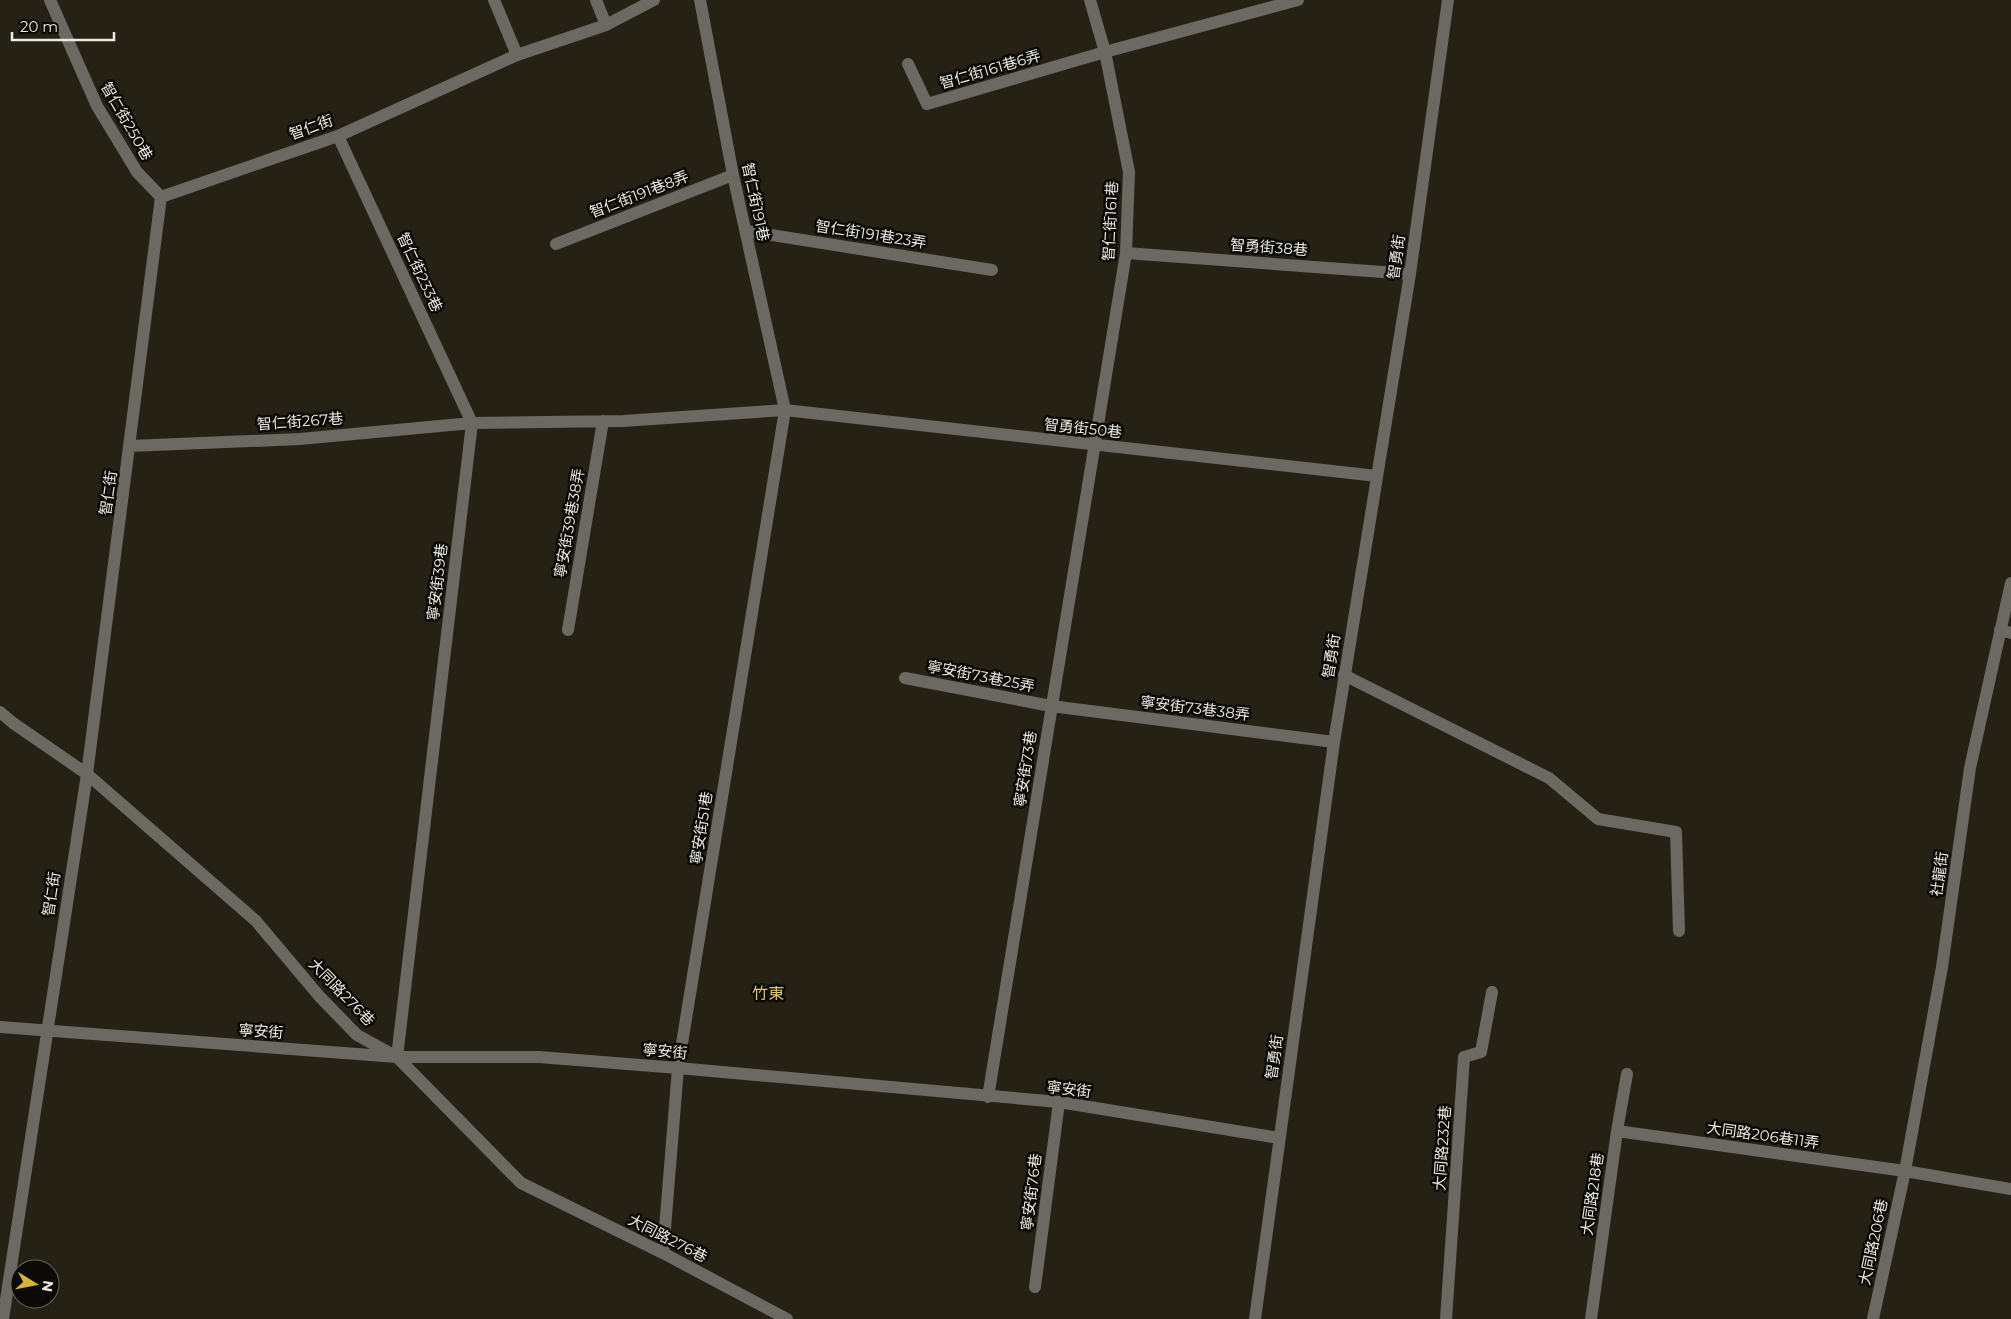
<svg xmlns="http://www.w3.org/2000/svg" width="2011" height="1319" viewBox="0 0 2011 1319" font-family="Montserrat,'Noto Sans TC',sans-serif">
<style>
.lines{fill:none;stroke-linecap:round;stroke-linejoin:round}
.lane{stroke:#6c6963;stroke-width:12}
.street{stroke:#6c6963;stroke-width:12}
.labels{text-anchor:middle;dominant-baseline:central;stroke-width:5;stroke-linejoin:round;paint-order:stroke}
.street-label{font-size:15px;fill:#eceae2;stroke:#0c0a06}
.neighbourhood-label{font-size:16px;fill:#e1c87c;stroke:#0c0a06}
</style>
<rect width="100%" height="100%" fill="#252115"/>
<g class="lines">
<path class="lane" d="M494,0l23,55
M2000,630l11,3
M1344,675l205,103 49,41 78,13 3,99
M1905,1171l106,18
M1035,1287l24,-185"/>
<path class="street" d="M50,0l47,106 40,66 24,25
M596,0l10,25
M908,64l19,40 178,-52 193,-52
M746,231l246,39
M556,244l177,-69
M1126,253l284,21
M130,446l170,-7 172,-16 -134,-287
M568,630l35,-209
M905,678l146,28 283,36
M0,712l13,11 74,51 169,147 64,76 37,38 40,22 124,126 142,70 124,66
M0,1027l397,30h142l139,11 381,34 220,36
M397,1057l75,-634 151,-2 162,-11 592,66
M988,1097l138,-844 3,-81 -24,-120 -15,-52
M1617,1131l288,40
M663,1253l15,-185 107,-658 -52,-235 -33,-175
M3,1319l84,-545 74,-577 177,-61 179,-81 89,-30 48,-25
M1255,1319l79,-577 76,-468 38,-274
M1446,1319l18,-262 17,-5 11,-60
M1591,1319l26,-188 10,-57
M1873,1319l32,-148 37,-204 28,-199 41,-185"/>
</g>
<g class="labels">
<g class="street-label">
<text transform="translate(990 69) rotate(-16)">智仁街161巷6弄</text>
<text transform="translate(127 121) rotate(60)">智仁街250巷</text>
<text transform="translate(311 127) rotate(-20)">智仁街</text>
<text transform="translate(639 194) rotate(-21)">智仁街191巷8弄</text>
<text transform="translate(756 202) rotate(78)">智仁街191巷</text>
<text transform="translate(1110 221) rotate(-87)">智仁街161巷</text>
<text transform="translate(871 234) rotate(9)">智仁街191巷23弄</text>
<text transform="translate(1269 247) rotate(4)">智勇街38巷</text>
<text transform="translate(1396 257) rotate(-82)">智勇街</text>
<text transform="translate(420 272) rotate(65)">智仁街233巷</text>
<text transform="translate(300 421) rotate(-4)">智仁街267巷</text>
<text transform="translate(1083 428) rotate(6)">智勇街50巷</text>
<text transform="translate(108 493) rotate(-82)">智仁街</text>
<text transform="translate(569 523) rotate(-80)">寧安街39巷38弄</text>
<text transform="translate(437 582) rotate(-83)">寧安街39巷</text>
<text transform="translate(1331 656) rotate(-81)">智勇街</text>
<text transform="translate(981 676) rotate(11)">寧安街73巷25弄</text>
<text transform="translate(1195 708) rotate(7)">寧安街73巷38弄</text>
<text transform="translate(1025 769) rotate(-81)">寧安街73巷</text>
<text transform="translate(701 828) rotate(-81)">寧安街51巷</text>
<text transform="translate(1939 874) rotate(-82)">社龍街</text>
<text transform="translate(51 894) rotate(-81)">智仁街</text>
<text transform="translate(342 992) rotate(46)">大同路276巷</text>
<text transform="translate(261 1031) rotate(4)">寧安街</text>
<text transform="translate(665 1051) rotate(5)">寧安街</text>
<text transform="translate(1274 1057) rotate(-82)">智勇街</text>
<text transform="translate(1069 1089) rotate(7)">寧安街</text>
<text transform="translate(1763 1135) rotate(8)">大同路206巷11弄</text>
<text transform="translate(1442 1148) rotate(-86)">大同路232巷</text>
<text transform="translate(1031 1192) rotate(-83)">寧安街76巷</text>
<text transform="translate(1592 1194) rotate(-82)">大同路218巷</text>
<text transform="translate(668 1238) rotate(27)">大同路276巷</text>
<text transform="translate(1873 1242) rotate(-78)">大同路206巷</text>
</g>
<g class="neighbourhood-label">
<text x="768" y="993">竹東</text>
</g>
</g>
<g transform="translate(35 1284) rotate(100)"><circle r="24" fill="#0c0a06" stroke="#66645e"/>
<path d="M0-4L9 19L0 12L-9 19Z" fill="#d8b434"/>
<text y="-8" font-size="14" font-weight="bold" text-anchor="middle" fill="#eceae2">N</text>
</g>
<path d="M12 32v8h102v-8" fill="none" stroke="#eceae2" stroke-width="2.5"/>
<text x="20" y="32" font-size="15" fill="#eceae2" stroke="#0c0a06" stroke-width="4" paint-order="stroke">20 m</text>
</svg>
